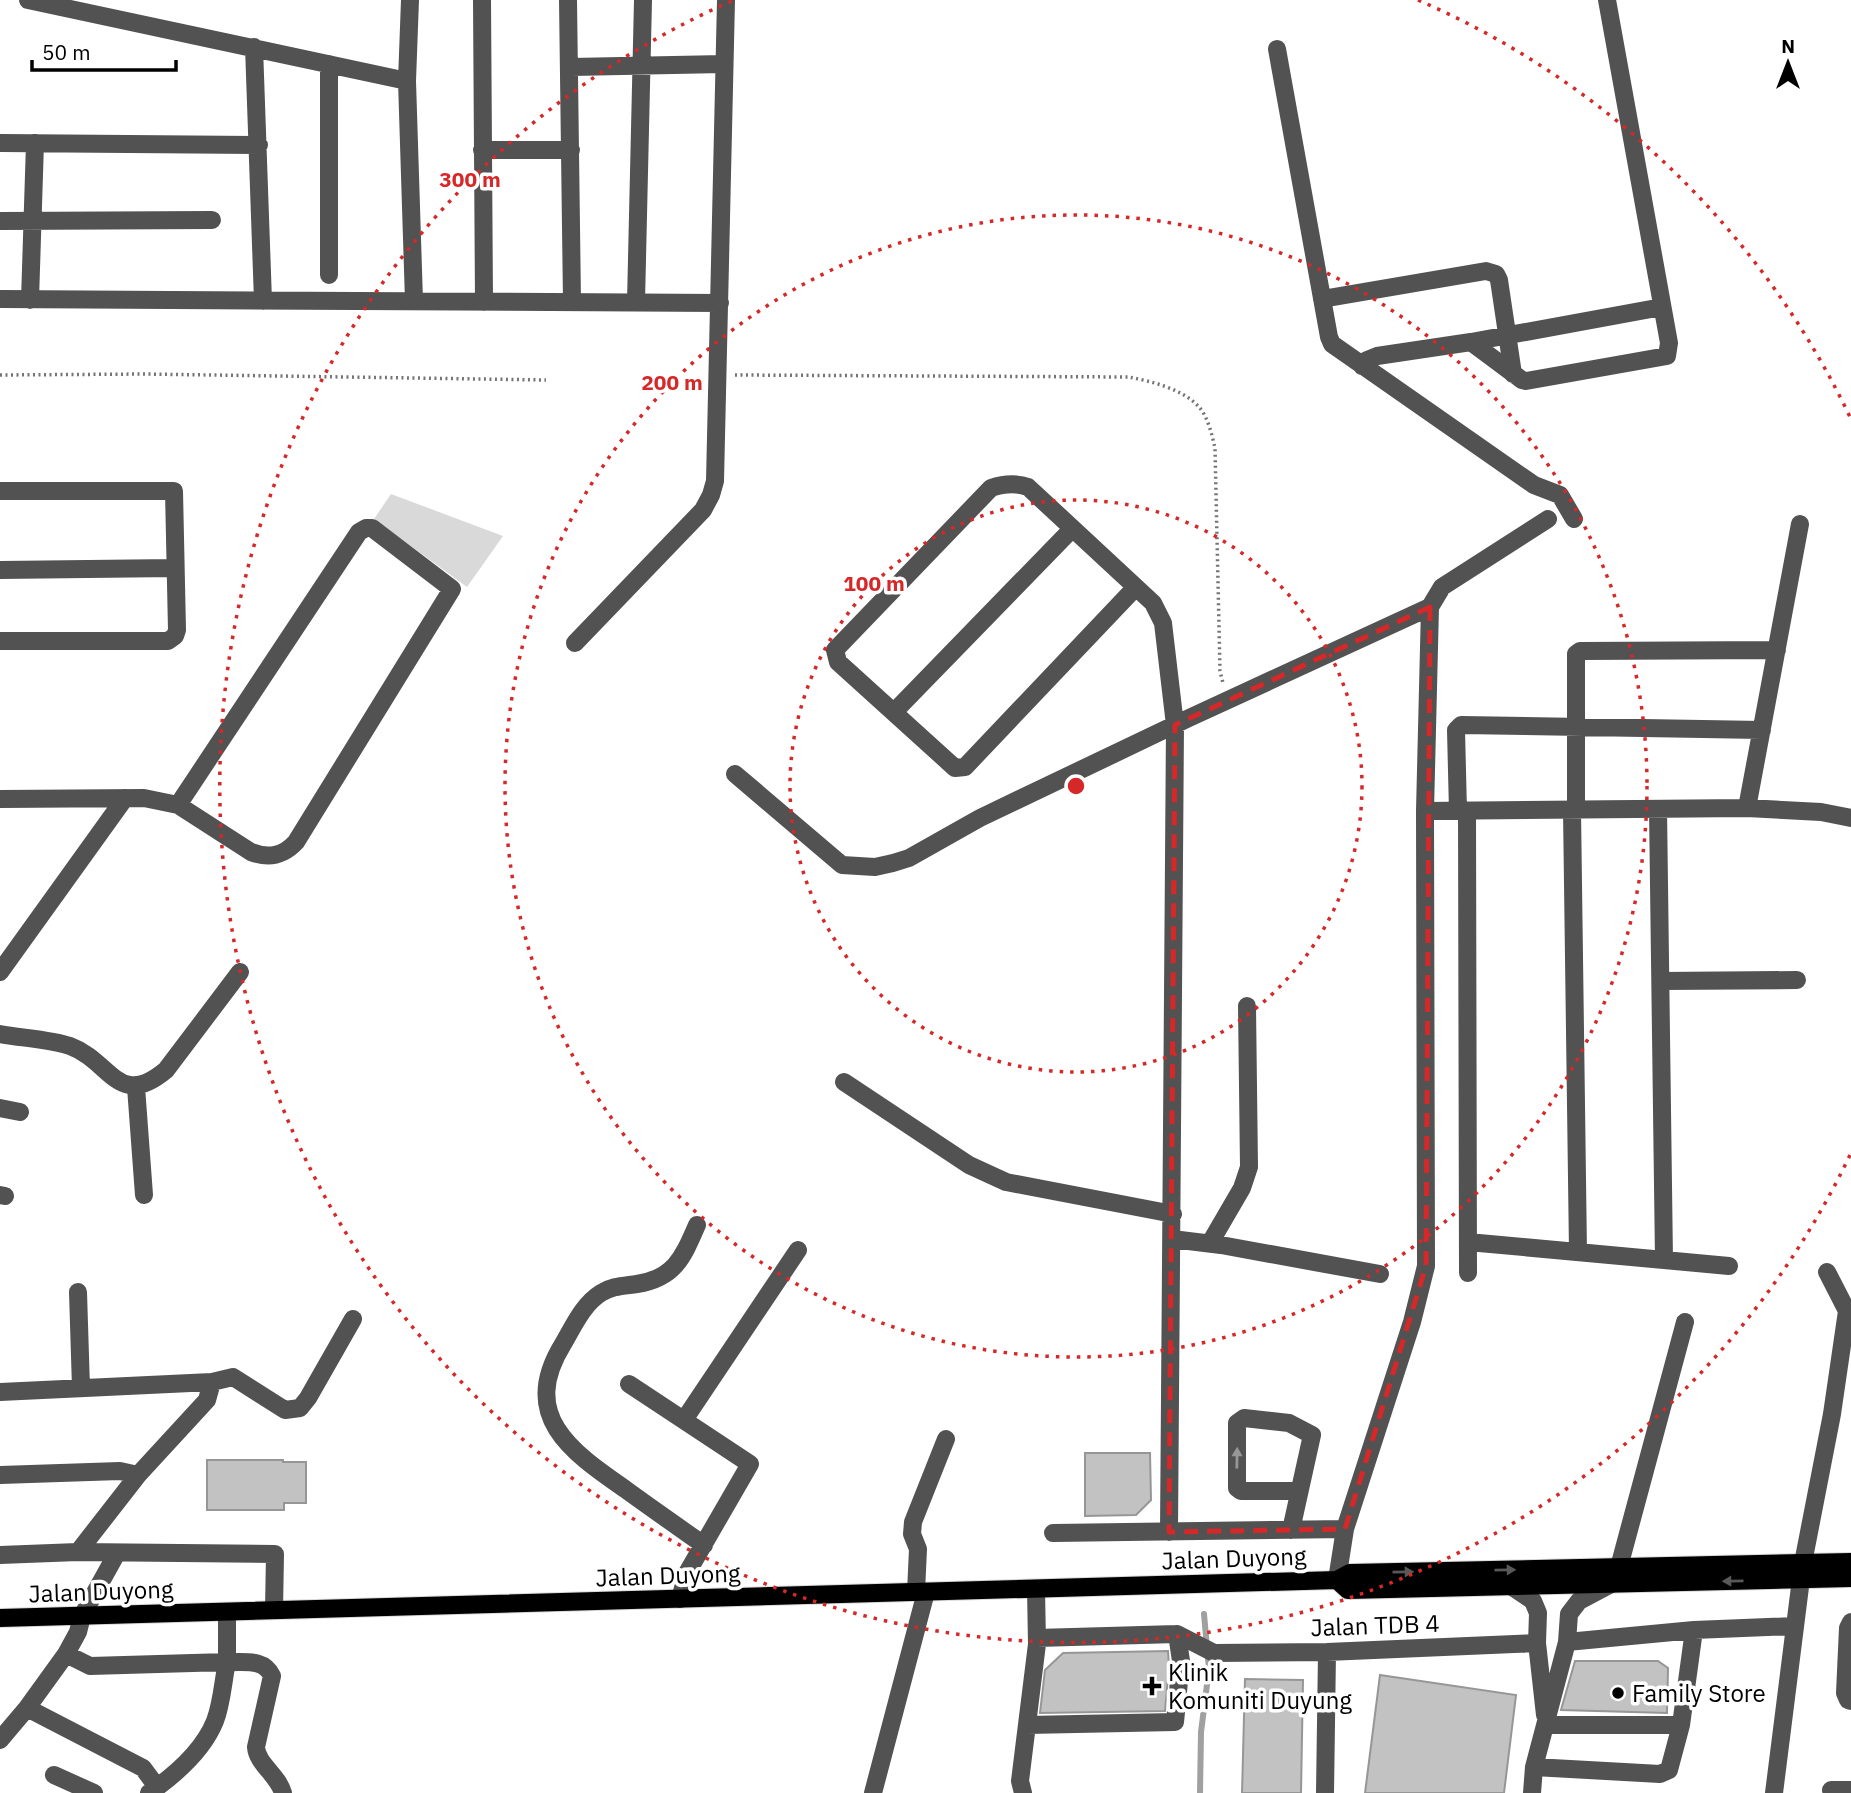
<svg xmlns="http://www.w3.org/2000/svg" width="1851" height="1793" viewBox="0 0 1851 1793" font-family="'IBM Plex Sans',sans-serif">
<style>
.green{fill:#d9d9d9}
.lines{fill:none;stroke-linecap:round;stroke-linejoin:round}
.stream{stroke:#a0a0a0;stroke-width:6}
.building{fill:#c2c2c2;stroke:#969696;stroke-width:2}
.major-casing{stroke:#dbdbdb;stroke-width:20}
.path{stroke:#747474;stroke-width:3.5;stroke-dasharray:2 3.5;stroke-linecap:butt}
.minor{stroke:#525252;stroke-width:18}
.major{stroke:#000;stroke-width:18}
.oneway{fill:#979797}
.oneway2{fill:#595959}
.marked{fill:none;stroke:#d62828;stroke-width:5;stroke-dasharray:14 9;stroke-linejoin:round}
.ring{fill:none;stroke:#d62828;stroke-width:3.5;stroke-dasharray:3.5 7}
.poi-dot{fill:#000;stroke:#fff;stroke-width:2.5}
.labels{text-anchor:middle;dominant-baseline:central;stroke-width:7;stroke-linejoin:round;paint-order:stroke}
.street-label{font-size:24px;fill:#000;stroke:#fff}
.poi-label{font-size:24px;fill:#000;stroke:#fff;text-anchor:start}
.centre{fill:#d62828;stroke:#fff;stroke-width:3.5}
.ring-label{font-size:21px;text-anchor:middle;font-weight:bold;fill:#d62828;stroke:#fff;stroke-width:7;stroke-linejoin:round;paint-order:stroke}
</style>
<rect width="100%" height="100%" fill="#fff"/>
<path class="green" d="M391,494l112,42 -36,51 -93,-68z"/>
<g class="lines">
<path class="stream" d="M1200,1793l1,-61 8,-63 -5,-55"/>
</g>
<path class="building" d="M1085,1453h65l1,47 -15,15 -51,1z
M207,1460h76v2h23v41h-22v7h-77z
M1168,1651l1,15 -4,45 -125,2 5,-43 18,-17z
M1575,1661h83l10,7 -1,45 -106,-3z
M1380,1675l136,20 -12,98h-139z
M1245,1679l58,1 -2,113h-59z"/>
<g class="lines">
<defs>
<path id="major" d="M1337,1580l11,10 503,-12
M0,1618l1337,-38 13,-7 501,-11"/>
</defs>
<use href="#major" class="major-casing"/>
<path class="path" d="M0,375l145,-1 401,6
M735,375l393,2c23,4 55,12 71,30 9,10 13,28 16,41l5,223 3,12"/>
<path class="minor" d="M28,0l379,81
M410,0l-3,81 7,220
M482,0l2,302
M568,0l4,302
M254,47l9,254
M1277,49l52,288 3,7 202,141 26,10 14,24
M329,64v211
M571,67l153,-3
M0,143l259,2
M482,150h89
M0,221l212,-1
M0,299l720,4
M1322,299l164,-28 10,3 3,6 14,94
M30,300l5,-157
M636,302l7,-302
M1471,342l191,-35
M1362,366l5,-6 10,-4 94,-14 51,38 4,1 141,-25 2,-13 -62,-343
M0,491h174l3,139 -2,6 -7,5h-168
M0,570l175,-2
M1135,588l-170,179 -10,1 -117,-106 -3,-12 156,-162c12,-4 26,-5 37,-1l125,116 10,20 12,102 -6,807
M575,643l128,-133 8,-15 4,-14 11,-481
M894,712l178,-183
M735,774l107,91 33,2 18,-4 16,-5 71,-40 209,-100 241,-111
M0,799l144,-1 34,7 73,47c18,7 32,4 45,-10l156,-253 -80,-61h-6l-7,4 -181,273
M1747,808l53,-284
M1658,809l6,451
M1572,810l6,442
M1576,810v-156l4,-3 197,-1
M1425,811l322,-3 74,4 30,6
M1458,811l-2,-81 5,-5 301,5
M1467,811l1,462
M0,972l125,-174
M1661,981l136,-1
M0,1034c21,4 50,5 70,12 41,15 48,64 96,24l74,-98
M844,1082l125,83 37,17 167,32
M136,1087l8,108
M0,1108l20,4
M0,1195l5,1
M697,1225c-14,32 -22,53 -60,59 -14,2 -25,2 -36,9 -18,11 -28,34 -38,51 -44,71 7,107 62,145 26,19 52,37 79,56
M1172,1239l49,6 159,29
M1468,1242l261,24
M1210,1243l32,-55 7,-21 -2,-161
M78,1292l3,96
M629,1384l121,80 -63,109 -7,26
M0,1392l212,-10 21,-5 52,33 15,-2 8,-10 45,-79
M684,1420l114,-170
M0,1475l120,-4 18,4
M1291,1530l21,-95 -23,-12 -45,-5 -7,5v65l4,3h57
M1053,1533l292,-4
M78,1552l60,-77 69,-75 5,-18
M0,1555l78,-3 197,2 -1,56
M1619,1567l66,-245
M1337,1580l8,-51 67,-207 14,-56 -1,-455 5,-204 12,-20 106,-68
M1511,1586l22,15 5,12 -1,30 8,72
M916,1592l2,-43 -6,-15 1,-12 33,-83
M1851,1622l-3,6 -3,65 3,7 3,1
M1037,1638l140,-4 37,19 113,-1 210,-9
M1567,1642l127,-12 101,-4
M66,1654l24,12 137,-4v-50
M27,1708l116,60 14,19
M1027,1725l148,-3 6,-61 -4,-27
M1546,1725h135
M0,1740l27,-32 39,-54 12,-22 4,-16 35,-63
M1534,1767l126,7 9,-4 12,-45 13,-95
M54,1775l40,18
M1831,1790h20
M149,1793c26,-18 54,-42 66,-72 7,-18 8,-40 12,-59 17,1 37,-4 45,14l-16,71c1,17 22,28 27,46
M873,1793l53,-201
M1023,1793l-3,-12 17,-137 -1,-55
M1325,1793l2,-141
M1532,1793l2,-26 33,-125 2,-28 10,-13 32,-17
M1774,1793l29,-230 29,-149 15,-103 -20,-39"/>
<use href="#major" class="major"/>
</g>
<defs><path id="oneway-solid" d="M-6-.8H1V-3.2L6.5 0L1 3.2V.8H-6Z" transform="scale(1.75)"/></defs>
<use class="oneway" href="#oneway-solid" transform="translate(1237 1458) rotate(-89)"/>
<g class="oneway2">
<use href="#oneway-solid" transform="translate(1505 1570) rotate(-1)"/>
<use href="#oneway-solid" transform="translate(1403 1572) rotate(-1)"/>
<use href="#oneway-solid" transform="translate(1733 1581) rotate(179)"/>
</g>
<path class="marked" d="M1430,607l-4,659 -81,263 -176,3 6,-807z"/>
<g class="ring">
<circle cx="1076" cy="786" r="286"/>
<circle cx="1076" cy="786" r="571"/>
<path d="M1850 1155A857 857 0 1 1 734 0M1418 0A857 857 0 0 1 1850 417"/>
</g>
<g class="poi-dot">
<path d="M1148.5 1675.5h7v7h7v7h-7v7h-7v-7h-7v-7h7z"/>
<circle cx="1618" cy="1693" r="7"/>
</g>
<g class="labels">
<g class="street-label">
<text transform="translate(1234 1558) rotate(-2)">Jalan Duyong</text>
<text transform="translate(668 1575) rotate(-2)">Jalan Duyong</text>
<text transform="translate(101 1591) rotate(-2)">Jalan Duyong</text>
<text transform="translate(1375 1625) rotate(-2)">Jalan TDB 4</text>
</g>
<g class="poi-label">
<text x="1168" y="1672">Klinik<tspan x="1168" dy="28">Komuniti Duyung</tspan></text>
<text x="1632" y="1693">Family Store</text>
</g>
</g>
<circle cx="1076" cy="786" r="10" class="centre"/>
<g class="ring-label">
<text x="470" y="187">300 m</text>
<text x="672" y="390">200 m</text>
<text x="874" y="591">100 m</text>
</g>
<g transform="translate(1788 63)" stroke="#ffffff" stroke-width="5" paint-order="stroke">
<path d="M0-5L12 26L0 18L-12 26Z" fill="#000000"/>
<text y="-10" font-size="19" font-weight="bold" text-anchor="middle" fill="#000000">N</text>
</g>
<path d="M32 60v10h144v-10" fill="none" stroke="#000000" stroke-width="3.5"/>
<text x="42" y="60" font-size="21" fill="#000000" stroke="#ffffff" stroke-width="5" paint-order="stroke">50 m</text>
</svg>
